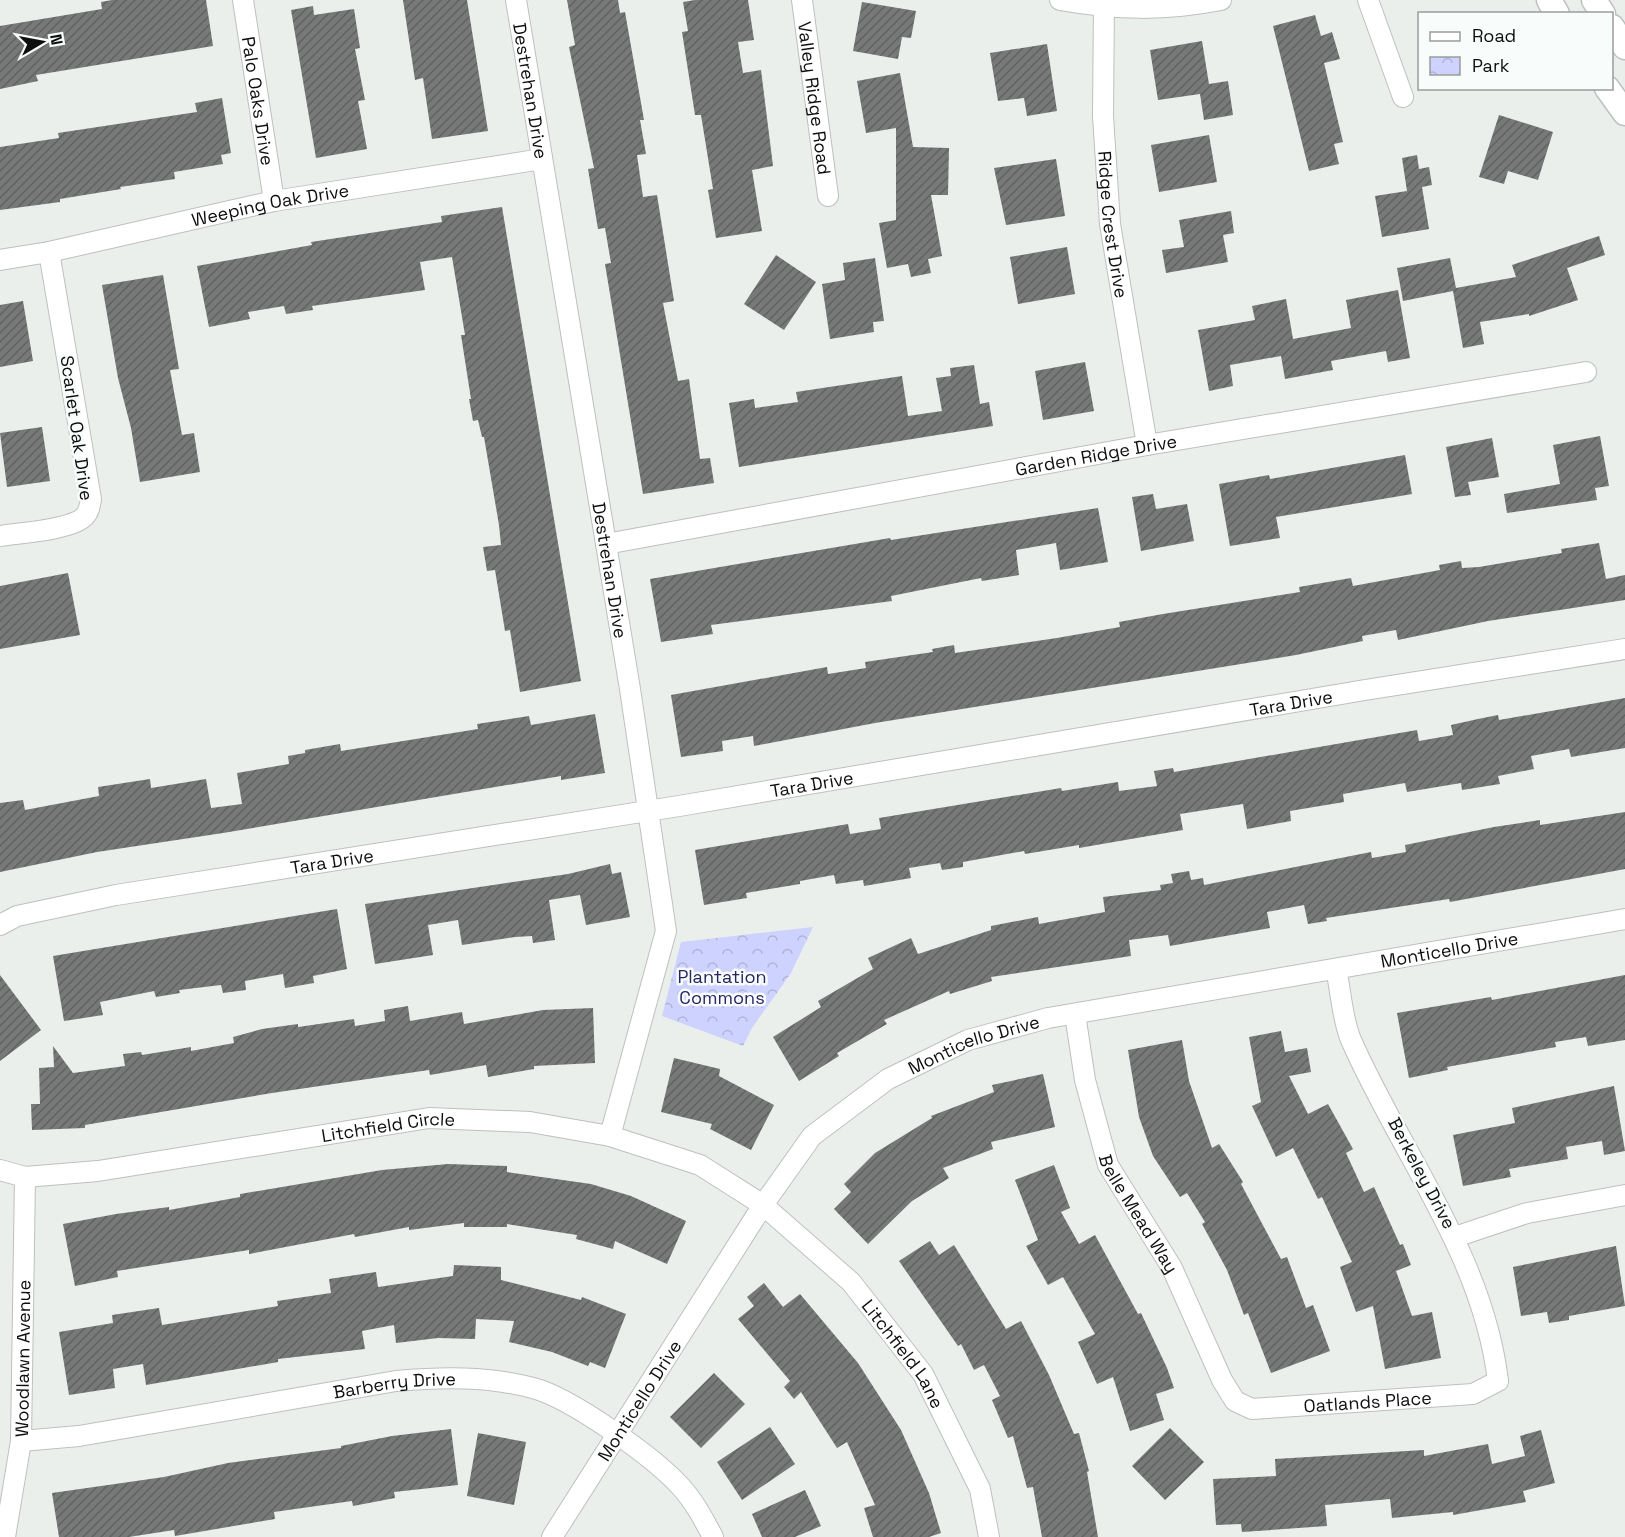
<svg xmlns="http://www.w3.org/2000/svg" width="1625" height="1537" viewBox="0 0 1625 1537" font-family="'Space Grotesk',sans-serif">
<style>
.park{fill:url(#park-crowns)}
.building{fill:url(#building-hatch)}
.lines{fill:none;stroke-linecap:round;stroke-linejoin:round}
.minor-casing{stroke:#bdc0be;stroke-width:22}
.major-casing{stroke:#bdc0be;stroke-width:27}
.minor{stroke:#fff;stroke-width:20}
.major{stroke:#fff;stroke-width:24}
.labels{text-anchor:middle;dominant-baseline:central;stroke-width:5;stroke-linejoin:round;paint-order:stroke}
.street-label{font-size:18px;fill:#0d0f0e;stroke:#f8fcfa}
.park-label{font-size:18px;fill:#282562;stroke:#f8fcfa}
</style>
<defs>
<pattern id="park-crowns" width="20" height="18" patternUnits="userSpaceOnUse" patternTransform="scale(1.5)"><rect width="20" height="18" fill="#ced2fe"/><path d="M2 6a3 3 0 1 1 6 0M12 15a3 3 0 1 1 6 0" fill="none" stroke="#b0b3d8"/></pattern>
<pattern id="building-hatch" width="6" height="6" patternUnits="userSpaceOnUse" patternTransform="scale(1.5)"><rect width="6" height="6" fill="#767977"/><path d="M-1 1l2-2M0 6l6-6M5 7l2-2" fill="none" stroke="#5f6260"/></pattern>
</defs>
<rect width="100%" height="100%" fill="#ebefec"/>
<path class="park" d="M813,927l-22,46 -39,55 -9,18 -81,-30 19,-74z"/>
<path class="building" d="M112,0h94l7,46 -177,29 2,6 -38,8v-63l102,-17 -1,-7z
M403,0h64l21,131 -56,8 -9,-61 -8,2z
M567,0h51l2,13 5,-1 19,108h-4l6,34 -9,1 6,42 14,-2 17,106 -11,2 15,78 11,-2 11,80 10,-1 4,25 -71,11 -38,-230 6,-1 -6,-35 -7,1 -10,-60 6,-1 -25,-121 6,-2z
M695,0h53l6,40 -16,2 5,31 18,-3 12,96 -21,4 10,61 -46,7 -8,-48 5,-1 -12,-74h-6l-13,-83 6,-1 -5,-29z
M862,2l54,9 -5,27 -9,-1 -4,22 -45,-8z
M313,6l1,9 40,-6 6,39 -5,1 10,51 -7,1 9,48 -51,9 -25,-148z
M1315,15l6,21 11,-4 8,27 -16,4 19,79 -9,2 5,20 -30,7 -36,-145z
M1202,41l7,43 19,-3 5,34 -29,5 -4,-26 -42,6 -8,-50z
M1047,44l10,67 -30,5 -3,-18 -26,3 -8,-48z
M900,73l13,74 36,1 -1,47h-17l11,61 -14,3 3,14 -20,4 -3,-13 -21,4 -8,-45 17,-3v-92l-30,5 -9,-52z
M222,98l9,55 -10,2 2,9 -49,8 1,7 -55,8 1,2 -61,10v3l-60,8v-63l59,-9 -1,-5 139,-21 -2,-9z
M1499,115l54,17 -15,48 -30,-9 -4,13 -25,-7z
M1209,135l8,47 -58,10 -8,-47z
M1417,155l2,14 10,-2 3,18 -10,2 7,42 -47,8 -7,-41 32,-5 -5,-33z
M1056,159l9,57 -59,9 -12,-57z
M502,207l79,474 -61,11 -10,-62 -5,1 -10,-61 -8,1 -4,-24 18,-2 -2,-20 -15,-88h-2l-4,-17 -5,1 -4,-22h2l-10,-64h4l-13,-78 -32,5 5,28 -113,16 1,4 -27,4 -2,-8 -36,6 2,7 -41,8 -12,-61 115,-21 -1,-3 131,-20 -1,-6z
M1231,211l3,22 -11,2 5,27 -62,11 -4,-23 22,-3 -5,-27z
M1599,236l6,19 -38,13 11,32 -49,16v-2l-49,8 4,22 -21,4 -10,-57 -50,10 -6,-33 53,-10 6,30 60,-11 -4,-12z
M1067,247l8,47 -57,10 -8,-47z
M776,255l40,27 -32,48 -40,-26z
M875,258l9,63 -11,1 1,10 -44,7 -8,-55 23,-4 -2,-17z
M163,275l16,94 -9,1 12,65 12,-2 6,39 -60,10 -9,-54 -13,-50 -16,-93z
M1398,290l12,68 -22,4 -2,-11 -55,10 2,9 -48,9 -4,-23 -51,9 3,21 -24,5 -11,-61 57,-10 -3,-14 34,-7 7,40 58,-11 -5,-28z
M23,301l10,60 -33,6v-62z
M1085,362l9,49 -51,9 -8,-49z
M974,365l6,39 9,-2 4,24 -254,41 -10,-64 25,-4 1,9 43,-6 -2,-10 106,-16 6,40 34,-5 -6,-33 15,-2 -1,-8z
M42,427l8,54 -43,6 -7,-54z
M1600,436l9,50 -14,2 2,12 -90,13 -3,-19 56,-10 -7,-39z
M1492,438l7,39 -31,5 3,13 -16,2 -9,-50z
M1405,455l7,39 -136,23 4,21 -50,8 -11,-62 50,-9 1,4z
M1153,494l3,15 31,-5 7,37 -53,10 -9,-54z
M1098,508l10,54 -48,8 -4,-27 -40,7 3,25 -37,6 -1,-3 -90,18 1,5 -181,24 2,9 -52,8 -11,-63 240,-41 1,2z
M1599,543l7,36 19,-4v25l-137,21 -90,19 -2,-10 -34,6 1,5 -67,14 -421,68 -121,23 -1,-10 -31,5 1,10 -42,6 -10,-62 156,-28 1,7 38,-6 -1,-6 68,-10 -1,-3 22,-4 1,8 102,-15 63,-11 -1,-5 44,-8 137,-22 -1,-5 52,-9 2,8 87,-16 -1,-5 22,-4 1,7 17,-1 83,-14 -1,-4z
M68,573l12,62 -80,14v-63z
M1625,698v50l-54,9 -2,-8 -38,7 3,13 -36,7 2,8 -38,6 -1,-7 -54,9 -2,-9 -62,11 1,8 -54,9 1,10 -44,8 -4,-25 -63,10 3,16 -104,18v-3l-54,9 -1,-3 -61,11v5l-21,3 -2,-7 -31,5 2,10 -47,8 -1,-6 -27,4 -2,-9 -34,6v3l-54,9 1,5 -43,7 -9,-55 153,-26 2,10 31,-5 -2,-11 182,-30 1,3 56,-9 1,9 38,-5 -3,-15 19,-3 1,4 243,-42 2,11 34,-6 -2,-10 27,-6 20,-4 1,5z
M595,714l10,59 -44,7v-4l-338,57 -126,19 -97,20v-69l23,-3 2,10 74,-14 -1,-9 52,-8 1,9 55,-9 5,29 31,-4 -5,-31 52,-9 -1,-8 17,-3v-3l35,-6 1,7 137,-22 -1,-5 52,-8 2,9z
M1625,812v57l-175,33 -1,-3 -123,19 1,3 -19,3 -4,-19 -37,7 3,16 -100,18 -2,-11 -39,5 2,16 -140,21 1,4 -42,13 -1,-3 -65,29 3,4 -50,29 2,3 -40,25 -26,-44 48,-30 -3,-6 55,-32 -5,-11 43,-20 7,16 73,-24v-4l47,-9 1,7 66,-12 -2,-15 58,-7 -1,-5 13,-2 -2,-9 18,-3 2,9 12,-2 1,7 167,-33 1,6 34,-6 -1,-7 89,-18 46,-7v5z
M610,864l2,10 9,-2 9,45 -44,8 -6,-30 -31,5 6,40 -22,3 -1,-7 -17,1 -53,8 -4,-25 -30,5 5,30 -58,9 -10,-60 203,-30z
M337,909l10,60 -34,7 1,7 -29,5 -2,-14 -38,7 1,9 -23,3 -2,-8 -42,5 1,3 -24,4 -2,-6 -54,11 3,13 -39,6 -11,-65z
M0,975l41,55 -41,31z
M1625,975v65l-37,6 -2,-9 -31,5 1,5 -109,20 1,3 -39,8 -12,-65 94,-16 1,3z
M408,1006l2,15 52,-9 2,12 79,-14 50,-2 2,55 -61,3v3l-46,8 -2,-12 -56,10 -1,-5 -157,23 -187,32v3l-53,2 -1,-26h9l-1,-36 15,-1 -1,-21 20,27 52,-7 -2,-12 18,-2 1,3 49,-8v4l43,-8 -1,-6 29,-8 36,-5v3l56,-8 1,7 30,-5 -1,-11z
M1281,1031l4,21 22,-4 4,24 -22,4 19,38 20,-10 25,45 -7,4 18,39 10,-5 26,58 3,-1 8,21 -15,6 16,45 20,-4 9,46 -56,11 -12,-63 -17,6 -16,-45 12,-5 -30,-65 -4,2 -25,-51 -17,9 -24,-51 9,-4 -12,-65z
M1182,1040l7,41 23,67 7,-4 24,38 -2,2 40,75 6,-2 19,51 7,-3 17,46 -59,22 -23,-60 -4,2 -17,-45 -25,-46 3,-2 -18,-29 -7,4 -27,-41 -14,-39 -11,-67z
M674,1058l46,11 -1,7 55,29 -23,45 -41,-21 2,-5 -51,-12z
M1043,1074l12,53 -64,15 2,7 -50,19 6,10 -37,23 -44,43 -34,-35 17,-17 -7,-8 31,-31 57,-35 -1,-2 63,-24 -2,-7z
M1614,1086l11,65 -21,4 -2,-14 -36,6 2,12 -59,10 2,8 -48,9 -10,-51 62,-12 -3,-15z
M448,1164l59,2v6l84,12 40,12 55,25 -19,43 -52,-23 -2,8 -37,-10 1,-4 -70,-11v3h-43v-4l-55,7v-3l-54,10 -1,-3 -105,20v-4l-132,21 1,6 -43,9 -12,-62 53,-10 53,-7v3l71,-13v-3l142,-24z
M1054,1165l16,43 -9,4 18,32 16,-9 43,79 3,-1 26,55 7,20 -18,6 8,26 -34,11 -17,-54 -16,7 -19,-42 17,-8 -32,-57 -15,8 -22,-39 12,-6 -23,-60z
M930,1241l9,14 15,-10 52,84 15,-8 28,54 25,59 5,-1 10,38 -2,1 11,65h-56l-9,-50 -6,1 -14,-52 -5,2 -16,-38 8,-4 -16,-31 -10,5 -13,-26 -3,2 -59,-85z
M1616,1246l9,60 -56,10v4l-20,3 -2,-11 -26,4 -8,-49z
M454,1265l47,2v13l80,20 1,-3 44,17 -21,54 -15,-6 -2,4 -36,-14 -43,-10 5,-21 -38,-2 -1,20 -37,-1 -42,5 -2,-18 -32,6 3,18 -87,10v3l-132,23 -3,-21 -30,5 2,19 -46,7 -10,-63 54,-9 -1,-8 47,-7 3,17 116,-19 -1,-5 54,-8 -2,-14 47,-7 2,15 75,-11z
M764,1283l19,24 17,-13 58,69 43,67 28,63 12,40 -12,4h-56l-9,-29 11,-3 -28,-63 -10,6 -36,-56 -7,7 -10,-12 6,-6 -52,-62 16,-13 -7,-9z
M714,1373l31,31 -44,44 -31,-31z
M770,1427l25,37 -53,36 -25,-38z
M1170,1428l34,34 -39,38 -33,-34z
M451,1429l7,56 -64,7 1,6 -42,8 -1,-5 -78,11 1,7 -100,17 -1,-6 -45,7h-70l-7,-44 112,-16 64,-14 113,-15v-2l51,-10z
M1541,1430l14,53 -32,8 3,11 -73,13v-3l-61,6 -2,-19 -65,6 2,21 -85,6 -1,-8 -25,1 -3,-46 63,-3 -1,-17 149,-9v6l64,-12 4,20 33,-8 -5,-20z
M478,1433l48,9 -12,63 -47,-9z
M805,1490l16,36 -26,11h-33l-10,-23z"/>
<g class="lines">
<defs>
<g id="minor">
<path id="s1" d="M243,0l31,201"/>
<path id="s2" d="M516,0l114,689 36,242 -56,205"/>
<path id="s3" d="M802,0l26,196"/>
<path d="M1060,0c56,10 105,11 161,0"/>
<path id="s4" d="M1104,0l-1,116 7,108 37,221"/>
<path d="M1368,0l35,97"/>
<path id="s5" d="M0,260l49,-8 225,-51 268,-42"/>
<path d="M0,536c19,-3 70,-6 84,-19 5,-5 6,-11 7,-18l-42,-247"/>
<path id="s6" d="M606,544l541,-99 439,-73"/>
<path id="s7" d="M0,925l17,-9 99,-21 563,-89 686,-116 260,-41"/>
<path id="s8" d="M1075,1014l10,66 23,85 64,103 50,112 13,21 17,8 221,-15 25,-13c-15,-126 -97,-227 -147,-341 -9,-21 -10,-49 -15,-71"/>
<path id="s9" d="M0,1170l25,7 73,-6 331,-53 101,4 80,14 90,29 63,40 88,77 72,92 57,115 9,48"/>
<path d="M1455,1237l72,-24 98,-18"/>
<path id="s10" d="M21,1441l58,-5 317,-55c46,-4 92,-5 137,7 38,10 121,69 148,99 13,14 23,33 32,50"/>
<path id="s11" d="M5,1537l16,-96 4,-264"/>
<path id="s12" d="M552,1537l211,-332 49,-69 76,-57 80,-39 80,-22 577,-99"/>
</g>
<path id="major" d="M1549,0l8,14
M1594,0l9,14
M1612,27l13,20
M1607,88l18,25"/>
</defs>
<use href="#minor" class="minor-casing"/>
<use href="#major" class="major-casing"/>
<use href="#minor" class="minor"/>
<use href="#major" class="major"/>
</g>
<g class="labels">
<g class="street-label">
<text stroke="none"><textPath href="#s2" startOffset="92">Destrehan Drive</textPath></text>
<text stroke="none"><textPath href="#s3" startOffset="99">Valley Ridge Road</textPath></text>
<text stroke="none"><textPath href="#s1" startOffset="102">Palo Oaks Drive</textPath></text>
<text stroke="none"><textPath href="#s5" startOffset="276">Weeping Oak Drive</textPath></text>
<text stroke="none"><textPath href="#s4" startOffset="225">Ridge Crest Drive</textPath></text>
<text transform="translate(77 428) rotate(82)">Scarlet Oak Drive</text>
<text stroke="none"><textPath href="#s6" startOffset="498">Garden Ridge Drive</textPath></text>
<text stroke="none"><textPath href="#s2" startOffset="578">Destrehan Drive</textPath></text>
<text stroke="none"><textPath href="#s7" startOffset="1311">Tara Drive</textPath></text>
<text stroke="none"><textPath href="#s7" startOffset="825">Tara Drive</textPath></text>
<text stroke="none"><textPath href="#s7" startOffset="339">Tara Drive</textPath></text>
<text stroke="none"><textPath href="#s12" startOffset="1152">Monticello Drive</textPath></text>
<text stroke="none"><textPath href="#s12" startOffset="666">Monticello Drive</textPath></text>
<text stroke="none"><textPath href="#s9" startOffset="393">Litchfield Circle</textPath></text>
<text transform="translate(1422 1173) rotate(62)">Berkeley Drive</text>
<text stroke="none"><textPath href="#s8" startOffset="212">Belle Mead Way</textPath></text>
<text stroke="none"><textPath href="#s9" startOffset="992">Litchfield Lane</textPath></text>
<text stroke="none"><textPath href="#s11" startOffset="180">Woodlawn Avenue</textPath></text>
<text stroke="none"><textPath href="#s10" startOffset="378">Barberry Drive</textPath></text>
<text stroke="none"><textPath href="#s12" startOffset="162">Monticello Drive</textPath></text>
<text stroke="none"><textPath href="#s8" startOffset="558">Oatlands Place</textPath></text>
</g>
<g class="park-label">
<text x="722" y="976">Plantation<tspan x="722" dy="21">Commons</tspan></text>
</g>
</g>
<rect x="1418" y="12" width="195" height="78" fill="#f8fcfa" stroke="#9a9d9c" stroke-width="1.5"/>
<rect x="1430" y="32" width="30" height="9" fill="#ffffff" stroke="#9a9d9c" stroke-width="1.5"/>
<text x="1472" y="42" font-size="18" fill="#0d0f0e">Road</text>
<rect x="1430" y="57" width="30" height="18" fill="url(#park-crowns)" stroke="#9a9d9c" stroke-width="1.5"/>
<text x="1472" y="72" font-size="18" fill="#0d0f0e">Park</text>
<g transform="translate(42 42) rotate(80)" stroke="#f8fcfa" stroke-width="4.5" paint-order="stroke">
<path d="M0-4.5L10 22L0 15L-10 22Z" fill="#0d0f0e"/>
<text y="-9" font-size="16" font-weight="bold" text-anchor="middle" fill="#0d0f0e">N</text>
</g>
</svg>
